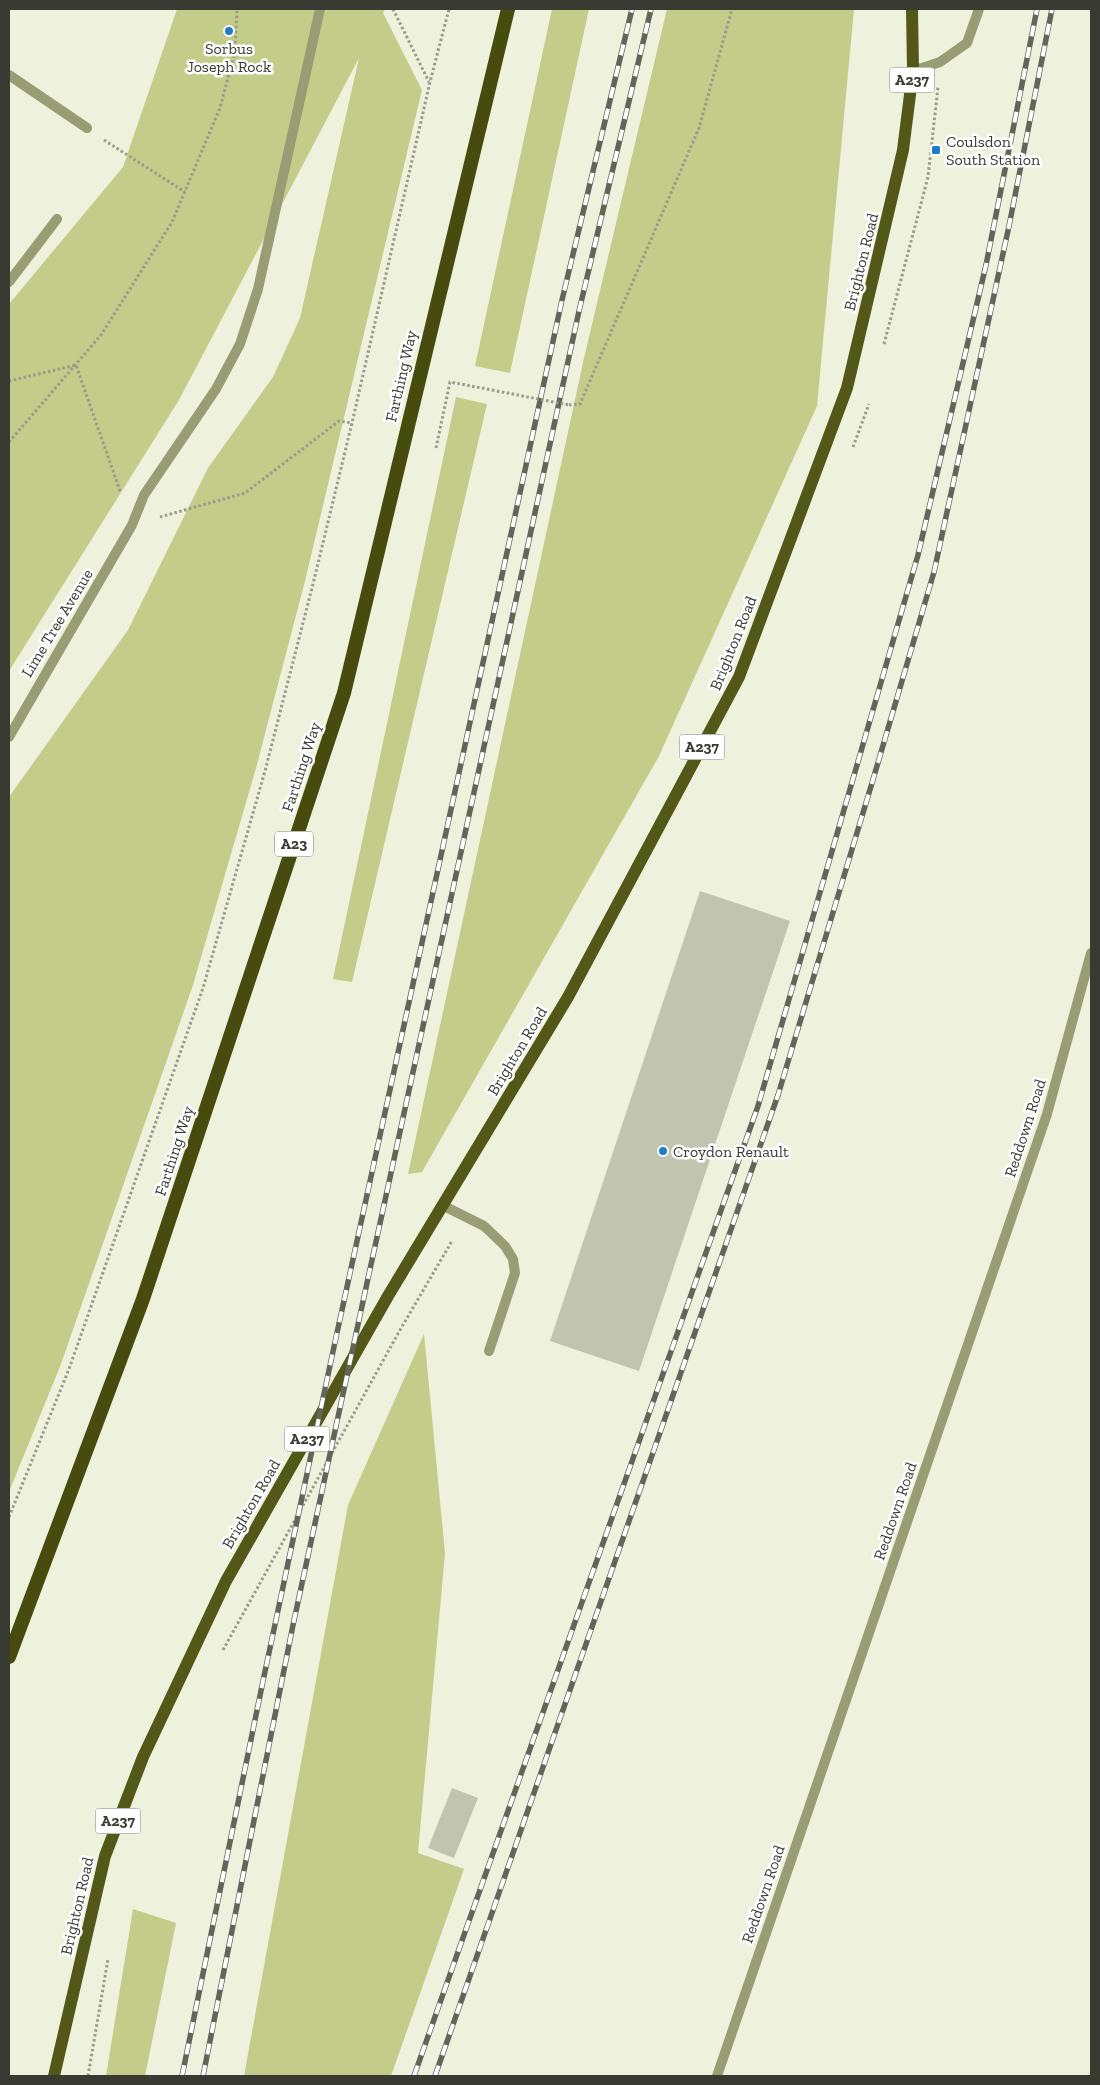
<svg xmlns="http://www.w3.org/2000/svg" width="1100" height="2085" viewBox="0 0 1100 2085" font-family="'Zilla Slab',serif">
<style>
.green{fill:#c4cc8a}
.building{fill:#c1c5af}
.lines{fill:none;stroke-linecap:round;stroke-linejoin:round}
.path{stroke:#999b8b;stroke-width:3;stroke-dasharray:2.5 2.5;stroke-linecap:butt}
.service{stroke:#989d74;stroke-width:10}
.minor{stroke:#989d74;stroke-width:10}
.primary{stroke:#525817;stroke-width:12}
.trunk{stroke:#464c0e;stroke-width:14}
.rail-casing{stroke:#636559;stroke-width:5.5}
.rail{stroke:#fff;stroke-width:4;stroke-dasharray:11;stroke-linecap:butt}
.path-bridge{stroke:#999b8b;stroke-width:3;stroke-dasharray:2.5 2.5;stroke-linecap:butt}
.poi-dot{fill:#207cc9;stroke:#fff;stroke-width:2}
.labels{text-anchor:middle;dominant-baseline:central;stroke-width:5;stroke-linejoin:round;paint-order:stroke}
.shield{fill:#fff;stroke:#74756f;stroke-width:1}
.shield-label{font-size:15px;font-weight:bold;fill:#393a31}
.poi-label{font-size:16px;fill:#393a31;stroke:#fff;text-anchor:start}
.street-label{font-size:16px;fill:#393a31;stroke:#fff}
</style>
<rect width="100%" height="100%" fill="#eef1db"/>
<path class="green" d="M177,9h208l-2,4 39,77 -117,491 -49,187 -63,217 -132,379 -52,128v-695l119,-167 80,-162 65,-91 27,-59 59,-260 -180,342 -170,271v-367l114,-137z
M552,9h37l-79,364 -35,-7z
M667,9h187l-37,397 -158,350 -237,416 -14,2 176,-816z
M456,397l31,7 -135,578 -19,-3z
M424,1334l21,219 -27,300 46,16 -73,207h-147l104,-571z
M133,1909l43,14 -31,153h-39z"/>
<path class="building" d="M700,891l90,30 -151,450 -89,-30z
M452,1788l26,10 -24,60 -26,-10z"/>
<g class="lines">
<path class="path" d="M393,9l36,73
M104,140l81,52
M884,344l44,-167 10,-90
M9,381l67,-16 44,126
M569,405l11,-1 119,-276 33,-119
M9,442l92,-107 71,-113 48,-114 15,-57 2,-42
M853,447l16,-43
M436,448l14,-66 42,8
M160,517l85,-24 94,-72 13,2
M9,1517l60,-148 134,-381 62,-217 48,-187 39,-161 78,-341 19,-73
M223,1650l177,-320 52,-89
M88,2076l20,-117"/>
<path class="service" d="M913,71l27,-9 27,-19 12,-34
M444,1206l40,20 21,20 8,13 2,14 -26,78"/>
<path class="minor" d="M9,75l78,53
M9,282l48,-63
M9,737l123,-212 12,-30 72,-106 24,-45 18,-55 62,-280
M717,2076l330,-962 44,-161"/>
<path class="primary" d="M54,2076l51,-220 38,-99 83,-176 162,-285 180,-299 171,-320 108,-289 56,-238 10,-79 -1,-62"/>
<path class="trunk" d="M9,1657l134,-358 201,-606 164,-684"/>
<defs>
<path id="rail" d="M182,2076l81,-395 72,-339 227,-1042 70,-291
M203,2076l90,-451 74,-342 212,-972 72,-302
M414,2076l344,-970 160,-551 68,-290 51,-256
M435,2076l343,-981 94,-312 62,-211 75,-346 43,-217"/>
</defs>
<use href="#rail" class="rail-casing"/>
<use href="#rail" class="rail"/>
<path class="path-bridge" d="M492,390l77,15"/>
</g>
<g class="poi-dot">
<circle cx="229" cy="31" r="5"/>
<rect x="931" y="145" width="10" height="10" rx="2.5"/>
<circle cx="663" cy="1151" r="5"/>
</g>
<g class="labels">
<g class="shield">
<rect x="889.5" y="67.5" width="45" height="25" rx="4"/>
<rect x="679.5" y="734.5" width="45" height="25" rx="4"/>
<rect x="275" y="831.5" width="38" height="25" rx="4"/>
<rect x="284.5" y="1426.5" width="45" height="25" rx="4"/>
<rect x="95.5" y="1808.5" width="45" height="25" rx="4"/>
</g>
<g class="shield-label">
<text x="912" y="80">A237</text>
<text x="702" y="747">A237</text>
<text x="294" y="844">A23</text>
<text x="307" y="1439">A237</text>
<text x="118" y="1821">A237</text>
</g>
<g class="poi-label">
<text x="229" y="48" text-anchor="middle">Sorbus<tspan x="229" dy="18">Joseph Rock</tspan></text>
<text x="946" y="141">Coulsdon<tspan x="946" dy="18">South Station</tspan></text>
<text x="673" y="1151">Croydon Renault</text>
</g>
<g class="street-label">
<text transform="translate(861 262) rotate(-76)">Brighton Road</text>
<text transform="translate(401 376) rotate(-77)">Farthing Way</text>
<text transform="translate(57 623) rotate(-59)">Lime Tree Avenue</text>
<text transform="translate(733 643) rotate(-68)">Brighton Road</text>
<text transform="translate(301 767) rotate(-72)">Farthing Way</text>
<text transform="translate(517 1051) rotate(-59)">Brighton Road</text>
<text transform="translate(1025 1128) rotate(-72)">Reddown Road</text>
<text transform="translate(174 1151) rotate(-72)">Farthing Way</text>
<text transform="translate(251 1504) rotate(-60)">Brighton Road</text>
<text transform="translate(895 1511) rotate(-71)">Reddown Road</text>
<text transform="translate(763 1894) rotate(-71)">Reddown Road</text>
<text transform="translate(77 1906) rotate(-77)">Brighton Road</text>
</g>
</g>
<rect width="1100" height="2085" fill="none" stroke="#393a31" stroke-width="20"/>
</svg>
